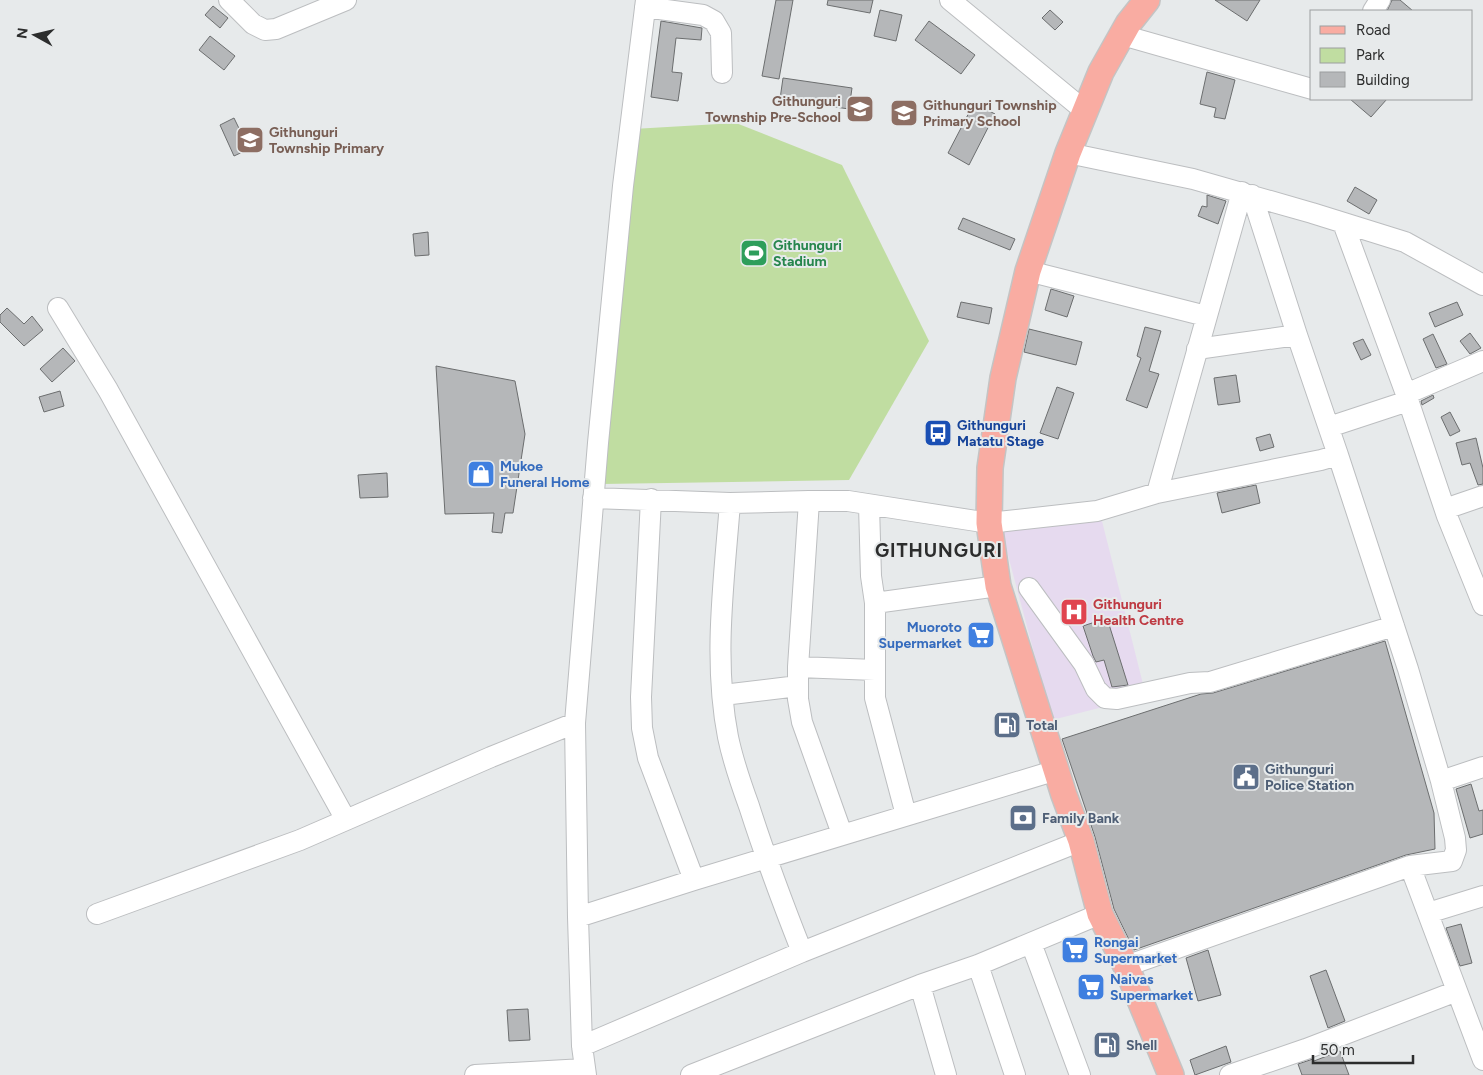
<svg xmlns="http://www.w3.org/2000/svg" width="1483" height="1075" viewBox="0 0 1483 1075" font-family="Figtree,sans-serif">
<style>
.medical{fill:#e6daef}
.green{fill:#c0dda1}
.building{fill:#b5b7b9;stroke:#6c6e6f}
.lines{fill:none;stroke-linecap:round;stroke-linejoin:round}
.minor-casing{stroke:#bcbec0;stroke-width:22}
.major-casing{stroke:#c4c4c4;stroke-width:28}
.minor{stroke:#fff;stroke-width:20}
.major{stroke:#f9aca2;stroke-width:25}
.labels{text-anchor:middle;dominant-baseline:central;stroke-width:4;stroke-linejoin:round;paint-order:stroke}
.education-label{font-size:14px;font-weight:bold;fill:#785e54;stroke:#e7eaeb;text-anchor:start}
.leisure-label{font-size:14px;font-weight:bold;fill:#27864d;stroke:#e7eaeb;text-anchor:start}
.transit-label{font-size:14px;font-weight:bold;fill:#164399;stroke:#e7eaeb;text-anchor:start}
.shop-label{font-size:14px;font-weight:bold;fill:#366cbe;stroke:#e7eaeb;text-anchor:start}
.health-label{font-size:14px;font-weight:bold;fill:#be3a42;stroke:#e7eaeb;text-anchor:start}
.service-label{font-size:14px;font-weight:bold;fill:#4e5e75;stroke:#e7eaeb;text-anchor:start}
.district-label{font-size:19px;font-weight:bold;letter-spacing:1px;fill:#2c2d2d;stroke:#e7eaeb}
</style>
<rect width="100%" height="100%" fill="#e7eaeb"/>
<path class="medical" d="M1102,521l44,175 -94,24 -51,-191z"/>
<path class="green" d="M736,123l106,42 87,176 -80,139 -247,4 31,-355z"/>
<path class="building" d="M776,0h17l-14,79 -17,-3z
M828,0h45l-3,13 -43,-8z
M1215,0h45l-13,21z
M1392,0h8l13,11h-26z
M213,6l15,12 -8,10 -15,-13z
M880,10l22,5 -6,26 -22,-5z
M1050,10l13,12 -8,8 -13,-12z
M661,21l41,7 -1,12 -25,-2 -4,34 10,1 -4,28 -27,-4z
M929,21l46,34 -14,19 -46,-34z
M210,36l25,20 -11,14 -25,-20z
M1207,72l28,8 -10,39 -11,-2 2,-9 -16,-4z
M783,78l69,10 -3,21 -69,-10z
M1350,99h37l-16,18z
M974,103l21,11 -26,51 -21,-12z
M234,118l15,31 -15,7 -14,-31z
M1355,187l22,13 -8,14 -22,-13z
M1207,195l19,6 -8,23 -20,-8 4,-10 5,1z
M963,218l52,21 -5,11 -52,-21z
M428,232l1,23 -14,1 -2,-22z
M1051,289l23,7 -7,21 -22,-7z
M961,302l31,6 -3,16 -32,-7z
M1457,302l6,13 -28,12 -6,-14z
M7,308l17,16 8,-8 11,14 -19,16 -24,-24v-7z
M1145,327l16,4 -12,40 10,3 -12,34 -21,-8 15,-42 -4,-2z
M1029,329l53,13 -6,23 -52,-13z
M1470,333l11,15 -11,6 -10,-13z
M1433,334l14,30 -11,4 -13,-29z
M1363,339l8,16 -10,5 -8,-17z
M63,348l12,13 -23,21 -12,-13z
M436,366l79,15 10,53 -12,79h-8l-3,20 -10,-1 2,-19 -49,1z
M1236,375l4,27 -22,3 -4,-27z
M1057,387l17,6 -16,46 -18,-6z
M60,391l4,15 -20,6 -5,-15z
M1433,395l1,3 -12,7 -1,-4z
M1450,412l10,19 -10,5 -9,-19z
M1270,434l4,13 -14,4 -4,-13z
M1476,438l7,30v16l-5,1 -8,-22 -8,2 -6,-22z
M387,473l1,24 -28,1 -2,-23z
M1256,485l4,18 -38,10 -5,-20z
M1107,618l21,67 -16,2 -8,-27 -8,2 -3,-6 -10,-30z
M1385,641l49,172 1,36 -29,6 -272,95 -20,-41 -19,-72 -33,-98 139,-45 12,-1z
M1471,784l8,27 4,-1v24l-13,4 -14,-49z
M1461,924l11,39 -12,3 -14,-38z
M1208,950l13,45 -23,6 -12,-43z
M1326,970l19,51 -17,7 -18,-52z
M528,1009l2,31 -21,1 -2,-31z
M1226,1046l5,16 -36,13 -5,-15z
M1340,1051l9,24h-47l-4,-11 15,-5 1,2z"/>
<g class="lines">
<defs>
<path id="minor" d="M229,0l24,24 12,6 11,-1 70,-29
M950,0l135,111
M645,7l58,8 11,6 7,12 1,40
M1373,11l7,-11
M1122,35l190,54
M1068,153l125,26 119,34 93,29 78,43
M1252,195l45,140 41,120
M1343,223l63,171 41,122 36,89
M1028,271l178,45
M58,308l50,82 238,430
M1197,349l100,-14
M1406,394l77,-33
M1329,427l79,-26
M1157,493l85,-301
M593,498l137,5 79,-2h39l141,22 108,-12 60,-18 164,-33 17,-5 70,214 33,112 14,57 1,12 -4,11 -42,5
M651,499l-10,198 1,31 6,30 46,122
M809,501l-11,166v32l4,23 40,112
M730,503c-6,78 -17,157 -2,234 5,24 13,47 21,69 16,50 34,98 53,146
M869,505l2,71 4,27v95l31,117
M1445,509l38,-13
M1029,588l55,76 12,25 9,9 12,1 73,-16 20,-1 184,-56
M875,603l123,-17
M798,667l77,3
M723,695l75,-9
M1441,781l42,-14
M1428,913l55,-17
M97,914l203,-74 191,-83 84,-34
M578,917l116,-37 363,-110
M1031,943l49,132
M978,965l37,110
M1126,966l284,-100 73,194
M920,985l26,90
M582,1046l220,-94 279,-111
M475,1075l109,-6
M586,1075l-4,-29 -4,-129 -3,-194 23,-280 25,-257 23,-186
M691,1075l229,-90 58,-20 122,-51
M1230,1075l76,-26 151,-58"/>
<path id="major" d="M1147,0l-19,24 -27,48 -33,81 -40,118 -25,107 -13,90 -1,55 9,63 66,209 17,46 19,73 26,52 45,109"/>
</defs>
<use href="#minor" class="minor-casing"/>
<use href="#major" class="major-casing"/>
<use href="#minor" class="minor"/>
<use href="#major" class="major"/>
</g>
<defs>
<symbol id="school-square" viewBox="-11 -11 22 22"><rect x="-9" y="-9" width="18" height="18" rx="4" fill="#8d6e63" stroke="#e7eaeb"/><path d="M0-5L7-2L0 1L-7-2ZM-4 1L0 2.5L4 1V4Q0 6-4 4Z" fill="#fff"/></symbol>
<symbol id="stadium-square" viewBox="-11 -11 22 22"><rect x="-9" y="-9" width="18" height="18" rx="4" fill="#2e9e5b" stroke="#e7eaeb"/><path d="M0-5a6.5 5 0 1 0 0 10a6.5 5 0 1 0 0-10ZM-3.5-1.8h7v3.6h-7Z" fill="#fff"/></symbol>
<symbol id="bus-square" viewBox="-11 -11 22 22"><rect x="-9" y="-9" width="18" height="18" rx="4" fill="#1a4fb4" stroke="#e7eaeb"/><path d="M-5-6H5V4H4V6H2V4H-2V6H-4V4H-5ZM-3.5-4V0h7V-4ZM-3.5 1.2v1.5H-2V1.2ZM2 1.2v1.5H3.5V1.2Z" fill="#fff"/></symbol>
<symbol id="shop-square" viewBox="-11 -11 22 22"><rect x="-9" y="-9" width="18" height="18" rx="4" fill="#3f7fe0" stroke="#e7eaeb"/><path d="M-5-2.5h2.3a2.7 3.5 0 0 1 5.4 0H5L5.5 6h-11ZM-1.5-2.5h3a1.5 2.3 0 0 0-3 0Z" fill="#fff"/></symbol>
<symbol id="hospital-square" viewBox="-11 -11 22 22"><rect x="-9" y="-9" width="18" height="18" rx="4" fill="#e0444e" stroke="#e7eaeb"/><path d="M-5-5h3v3.5h4V-5h3V5h-3V1.5h-4V5h-3Z" fill="#fff"/></symbol>
<symbol id="supermarket-square" viewBox="-11 -11 22 22"><rect x="-9" y="-9" width="18" height="18" rx="4" fill="#3f7fe0" stroke="#e7eaeb"/><path d="M-6-5.5h2.5l.6 2H6L4.5 2H-2.5L-4.4-4H-6ZM-1.5 3.2a1.3 1.3 0 1 0 .1 0ZM3 3.2a1.3 1.3 0 1 0 .1 0Z" fill="#fff"/></symbol>
<symbol id="fuel-square" viewBox="-11 -11 22 22"><rect x="-9" y="-9" width="18" height="18" rx="4" fill="#5c6f8a" stroke="#e7eaeb"/><path d="M-5.5-6h7V0h2V4h1.3V-2.5L3-4.5l.8-.8L6-3V5H2.5V1h-1V6h-7ZM-4.2-4.7v3.2H.2V-4.7Z" fill="#fff"/></symbol>
<symbol id="civic-square" viewBox="-11 -11 22 22"><rect x="-9" y="-9" width="18" height="18" rx="4" fill="#5c6f8a" stroke="#e7eaeb"/><path d="M-.6-6.5H3V-4.5H.6V-3L4-1V1h2V6H-6V1h2V-1L-.6-3ZM-1.2 2.5V6h2.4V2.5Z" fill="#fff"/></symbol>
<symbol id="bank-square" viewBox="-11 -11 22 22"><rect x="-9" y="-9" width="18" height="18" rx="4" fill="#5c6f8a" stroke="#e7eaeb"/><path d="M-6-4H6V4H-6ZM0-2.3a2.3 2.3 0 1 0 0 4.6a2.3 2.3 0 1 0 0-4.6Z" fill="#fff"/></symbol>
</defs>
<g fill-rule="evenodd">
<use href="#school-square" x="844" y="93" width="32" height="32"/>
<use href="#school-square" x="888" y="97" width="32" height="32"/>
<use href="#school-square" x="234" y="124" width="32" height="32"/>
<use href="#stadium-square" x="738" y="237" width="32" height="32"/>
<use href="#bus-square" x="922" y="417" width="32" height="32"/>
<use href="#shop-square" x="465" y="458" width="32" height="32"/>
<use href="#hospital-square" x="1058" y="596" width="32" height="32"/>
<use href="#supermarket-square" x="965" y="619" width="32" height="32"/>
<use href="#fuel-square" x="991" y="709" width="32" height="32"/>
<use href="#civic-square" x="1230" y="761" width="32" height="32"/>
<use href="#bank-square" x="1007" y="802" width="32" height="32"/>
<use href="#supermarket-square" x="1059" y="934" width="32" height="32"/>
<use href="#supermarket-square" x="1075" y="971" width="32" height="32"/>
<use href="#fuel-square" x="1091" y="1029" width="32" height="32"/>
</g>
<g class="labels">
<g class="education-label">
<text x="841" y="101" text-anchor="end">Githunguri<tspan x="841" dy="16">Township Pre-School</tspan></text>
<text x="923" y="105">Githunguri Township<tspan x="923" dy="16">Primary School</tspan></text>
<text x="269" y="132">Githunguri<tspan x="269" dy="16">Township Primary</tspan></text>
</g>
<g class="leisure-label">
<text x="773" y="245">Githunguri<tspan x="773" dy="16">Stadium</tspan></text>
</g>
<g class="transit-label">
<text x="957" y="425">Githunguri<tspan x="957" dy="16">Matatu Stage</tspan></text>
</g>
<g class="shop-label">
<text x="500" y="466">Mukoe<tspan x="500" dy="16">Funeral Home</tspan></text>
<text x="962" y="627" text-anchor="end">Muoroto<tspan x="962" dy="16">Supermarket</tspan></text>
<text x="1094" y="942">Rongai<tspan x="1094" dy="16">Supermarket</tspan></text>
<text x="1110" y="979">Naivas<tspan x="1110" dy="16">Supermarket</tspan></text>
</g>
<g class="health-label">
<text x="1093" y="604">Githunguri<tspan x="1093" dy="16">Health Centre</tspan></text>
</g>
<g class="service-label">
<text x="1026" y="725">Total</text>
<text x="1265" y="769">Githunguri<tspan x="1265" dy="16">Police Station</tspan></text>
<text x="1042" y="818">Family Bank</text>
<text x="1126" y="1045">Shell</text>
</g>
<g class="district-label">
<text x="939" y="550">GITHUNGURI</text>
</g>
</g>
<rect x="1310" y="10" width="162" height="90" fill="#e7eaeb" stroke="#9c9e9f"/>
<rect x="1320" y="26" width="25" height="8" fill="#f9aca2" stroke="#9c9e9f"/>
<text x="1356" y="35" font-size="15" fill="#2c2d2d">Road</text>
<rect x="1320" y="48" width="25" height="15" fill="#c0dda1" stroke="#9c9e9f"/>
<text x="1356" y="60" font-size="15" fill="#2c2d2d">Park</text>
<rect x="1320" y="72" width="25" height="15" fill="#b5b7b9" stroke="#9c9e9f"/>
<text x="1356" y="85" font-size="15" fill="#2c2d2d">Building</text>
<g transform="translate(35 35) rotate(278)" stroke="#e7eaeb" stroke-width="4" paint-order="stroke">
<path d="M0-4L9 19L0 12L-9 19Z" fill="#2c2d2d"/>
<text y="-8" font-size="14" font-weight="bold" text-anchor="middle" fill="#2c2d2d">N</text>
</g>
<path d="M1313 1055v8h100v-8" fill="none" stroke="#2c2d2d" stroke-width="2.5"/>
<text x="1320" y="1055" font-size="15" fill="#2c2d2d" stroke="#e7eaeb" stroke-width="4" paint-order="stroke">50 m</text>
</svg>
